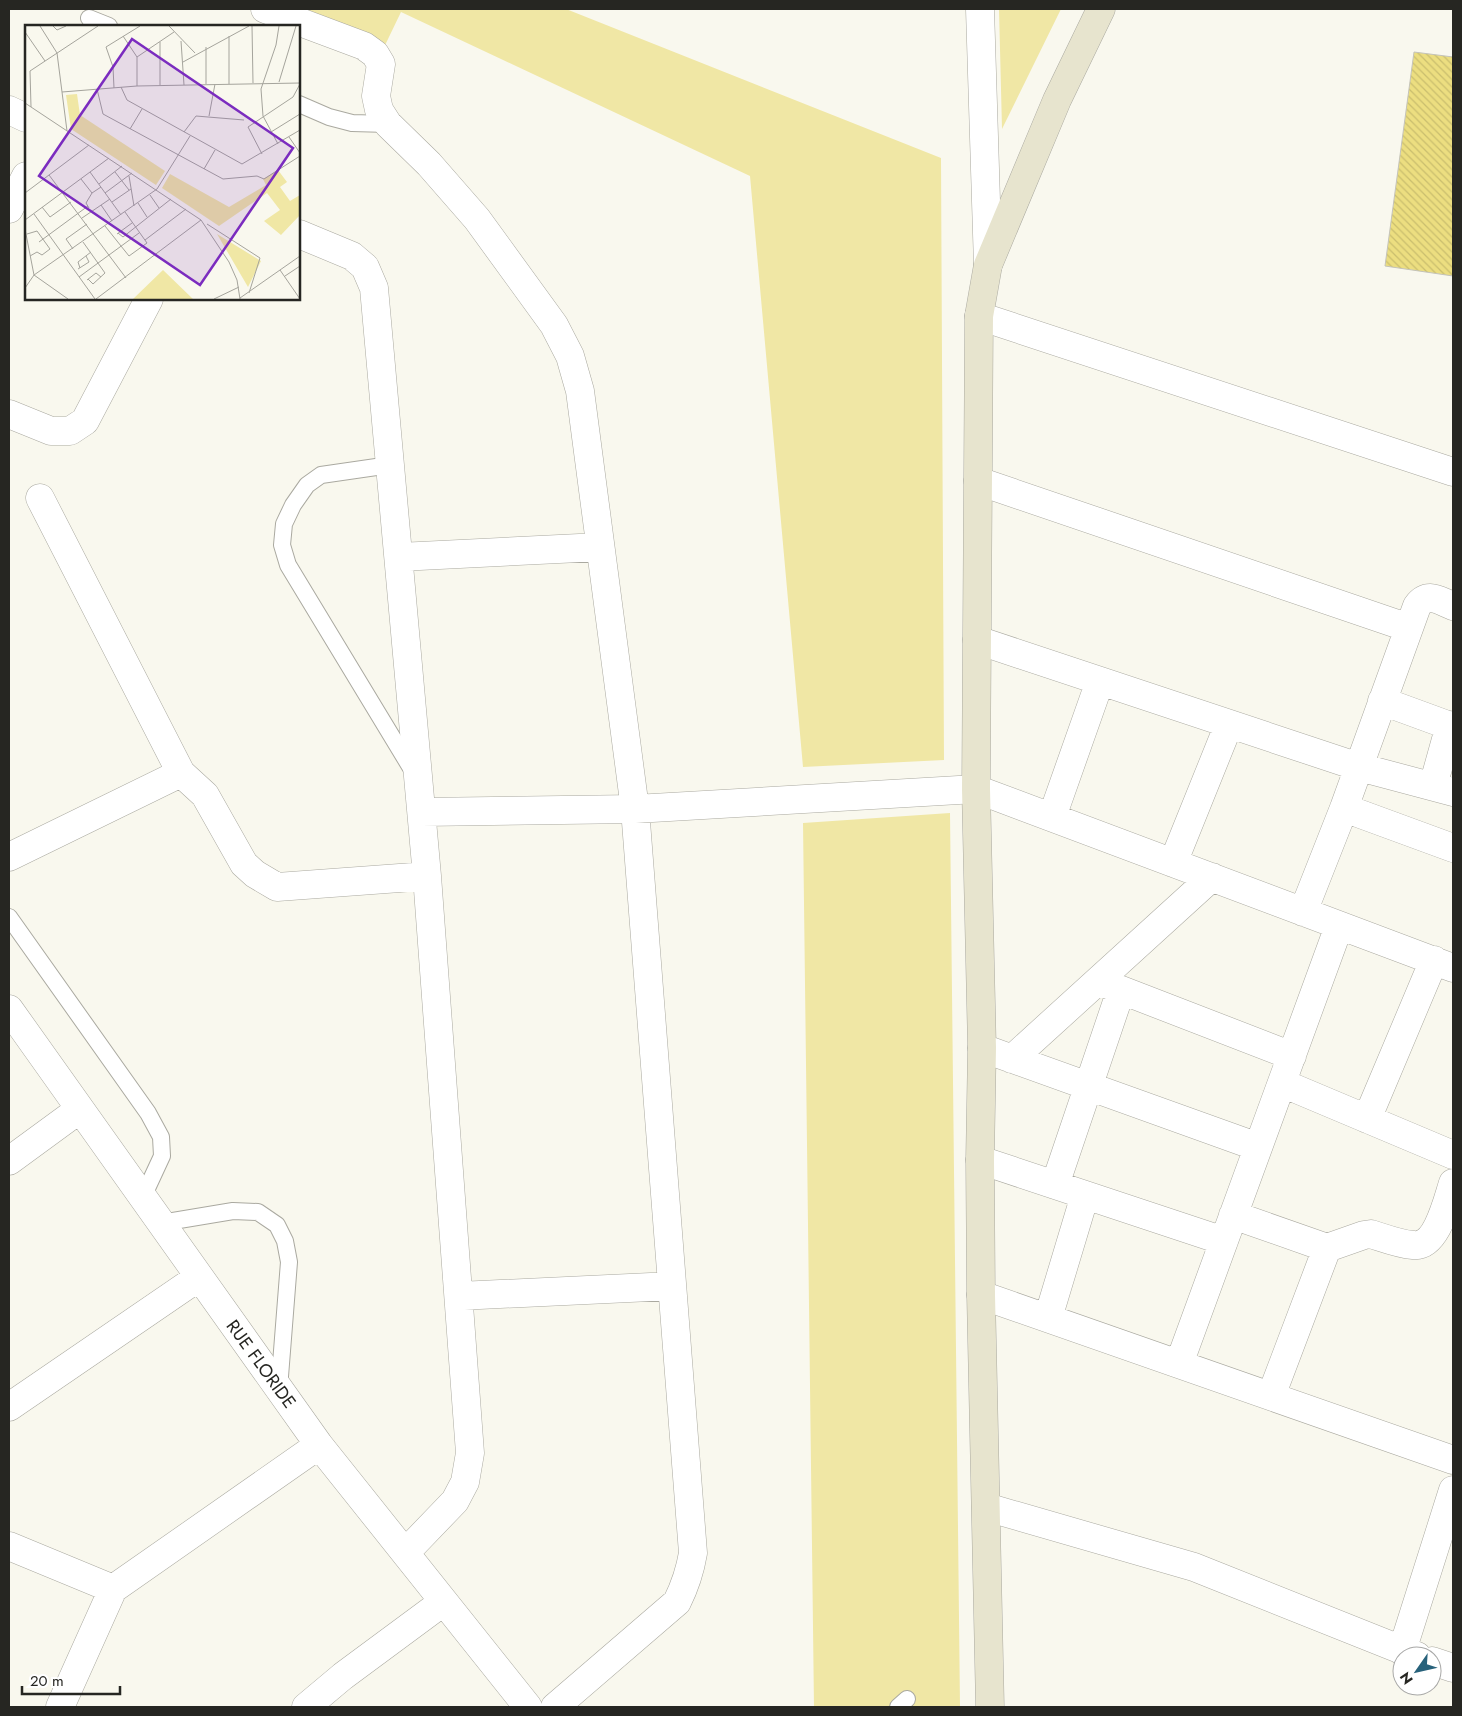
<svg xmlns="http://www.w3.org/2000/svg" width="1462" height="1716" viewBox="0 0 1462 1716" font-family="Jost,sans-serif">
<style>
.garden{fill:#f0e7a5}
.building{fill:url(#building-back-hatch);stroke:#c4c3ba}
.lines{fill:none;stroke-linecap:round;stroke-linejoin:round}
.lane-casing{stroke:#aaa9a0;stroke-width:18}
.street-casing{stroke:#aaa9a0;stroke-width:29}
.secondary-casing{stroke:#aaa9a0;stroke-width:29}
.lane{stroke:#fff;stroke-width:16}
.street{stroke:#fff;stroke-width:28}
.secondary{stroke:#e7e4ce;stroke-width:28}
.labels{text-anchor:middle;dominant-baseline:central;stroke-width:4;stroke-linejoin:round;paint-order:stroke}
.street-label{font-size:18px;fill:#262622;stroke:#fff}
.inset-road{fill:none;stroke:#a5a49c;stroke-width:1}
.view{fill:#7b2cbf;fill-opacity:0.15;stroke:#7b2cbf;stroke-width:2.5}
.inset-edge{fill:none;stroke:#262622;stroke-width:2.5}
</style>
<defs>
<pattern id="building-back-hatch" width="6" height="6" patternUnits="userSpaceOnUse" patternTransform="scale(1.25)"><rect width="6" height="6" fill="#ecde80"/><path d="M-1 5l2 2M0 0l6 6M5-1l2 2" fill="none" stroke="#cabe6e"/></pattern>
</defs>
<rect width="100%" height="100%" fill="#f9f8ee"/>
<path class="garden" d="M251,9h315l375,149 3,602 -141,7 -53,-591 -349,-164 -25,52z
M999,9h62l-59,120z
M950,813l10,894h-146l-11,-884z"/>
<path class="building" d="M1414,52l39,5v219l-68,-10z"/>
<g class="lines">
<defs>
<path id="lane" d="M89,18l20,8
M299,104l30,13 23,6 36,1
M390,465l-69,10 -14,10 -14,20 -9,19 -2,21 6,20 126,208
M9,917l139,196 13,24 1,19 -19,41
M161,1223l72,-12 25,1 19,13 8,16 4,21 -10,127
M898,1707l9,-8"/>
<path id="street" d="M265,9l99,37 11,8 6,10 -5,32 3,14 9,14 41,40 48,55 77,106 16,31 10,35 55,418 58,744c-3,18 -8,33 -16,49l-122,105
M980,9l8,256
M9,110l17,8
M9,209l17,-33
M299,234l53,22 13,11 9,21 53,588 43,577 -5,29 -10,19 -50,52
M979,316l474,156
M9,414l42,17h19l15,-10 64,-122
M978,481l431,147
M40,498l141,275 24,22 39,69 11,10 22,13 150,-11
M399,557l201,-10
M977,640l382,127 94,25
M1382,701l71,26
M1433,786l17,-61
M1344,808l109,40
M422,812l213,-3 341,-20 477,179
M1052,817l48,-136
M9,857l172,-84
M1173,863l56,-139
M1303,912l41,-104 73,-202c11,-15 22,-5 36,0
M1098,981l194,75
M9,1009l310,436 209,262
M982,1048l276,99
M1012,1059l200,-182
M1282,1083l171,72
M1367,1119l67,-159
M980,1160l244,81
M9,1161l71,-52
M1055,1185l66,-195
M1233,1215l94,33 -56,148
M1327,1248l37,-13 7,-1c13,4 28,10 42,11 24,3 34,-44 40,-62
M981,1295l472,165
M459,1296l213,-10
M1048,1318l37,-123
M1179,1364l160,-438
M9,1407l190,-130
M986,1507l208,60 223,89
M9,1546l104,43
M1402,1651l51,-161
M1432,1661l21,7
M60,1707l53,-118 206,-144
M306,1707l37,-31 100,-74"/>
<path id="secondary" d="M990,1707l-9,-412 -1,-135 2,-112 -6,-259 3,-473 9,-51 69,-165 44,-91"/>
</defs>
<use href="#lane" class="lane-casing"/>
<use href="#street" class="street-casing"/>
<use href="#secondary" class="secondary-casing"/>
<use href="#lane" class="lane"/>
<use href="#street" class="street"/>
<use href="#secondary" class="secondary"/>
</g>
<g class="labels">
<g class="street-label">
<text transform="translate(261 1364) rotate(54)">RUE FLORIDE</text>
</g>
</g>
<g transform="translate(25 25)">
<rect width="275" height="275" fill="#f9f8ee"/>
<path d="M52,69l3,21 85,56 -9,14 -85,-56 -5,-34zM253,145l9,12 -7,5 10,14 10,-6v20l-19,20 -17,-14 16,-11 -13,-17 -48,33 -57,-38 8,-14 59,33 37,-22 -3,-6zM192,209l44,27 -13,26zM138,245l30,29h-60z" fill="#f0e7a5"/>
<path class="inset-road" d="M15,1l17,27 10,78M28,1l4,4 9,-4M144,1l26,27M227,1l1,57M0,7l20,29M98,11l14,21v29M156,16l3,44M135,17v43M112,32l37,-25M158,37l66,-36M254,57l17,-56M181,59v-37M204,59v-48M96,62l6,13 115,64 58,-34M89,63l-1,-21 -7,-20 34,-21M72,64l6,25 120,65 34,-3 7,3 36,-23M37,67l75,-6 163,-3M0,78l176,117 28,42 8,18 3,19M6,82l-1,-36 68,-45M184,91l6,-32M105,104l12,-20M159,107l12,-16 48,4M246,107l29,-18M264,112l11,16M253,119l-15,-28 -2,-27 15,-44 3,-19M237,129l-14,-27 45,-30 7,-13M179,144l11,-19M65,147l31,43M90,147l14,18M24,150l77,103M104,151l5,30M56,154l11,14 9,-6M74,159l23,-18M0,168l64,-48M80,168l27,-20M125,170l9,13M87,177l19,-13M113,178l9,14M76,180l11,16M17,182l8,10 21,-15M64,183l-3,-5 6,-10M9,189l61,85M57,193l28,-19M0,195l84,-62M182,199l53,34 -11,35M80,201l24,30 18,-13 -22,-31M0,204l9,46 34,24M93,208l5,4 48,-38M2,209l10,-3 13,18 -8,6 -5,-3 -7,4M92,209l15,-11M120,215l41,-31M14,217l49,-36M58,217l22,31 -12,11 -5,-5M48,224l-7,-10 21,-15M55,243l-2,-6 13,-10M53,244l11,-7 -3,-6M255,245l20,29M260,251l15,-10M54,252l60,-44M62,255l9,-7 5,4M0,263l9,-13 123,-86 33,-53M215,273l60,-42M71,274l105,-79M189,274l25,-12"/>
<path class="view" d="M107,14l161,109 -93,137 -161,-109z"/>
<rect width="275" height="275" class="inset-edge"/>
</g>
<rect width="1462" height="1716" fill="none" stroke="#262622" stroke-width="20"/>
<g transform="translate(1417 1671) rotate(236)"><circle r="24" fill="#ffffff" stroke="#a8a8a7"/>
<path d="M0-4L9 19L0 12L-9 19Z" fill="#28627b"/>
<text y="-8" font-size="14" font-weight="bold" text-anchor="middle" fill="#262622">N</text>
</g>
<path d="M22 1686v8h98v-8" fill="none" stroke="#262622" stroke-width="2.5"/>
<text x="30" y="1686" font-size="15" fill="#262622" stroke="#ffffff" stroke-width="4" paint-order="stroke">20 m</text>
</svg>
